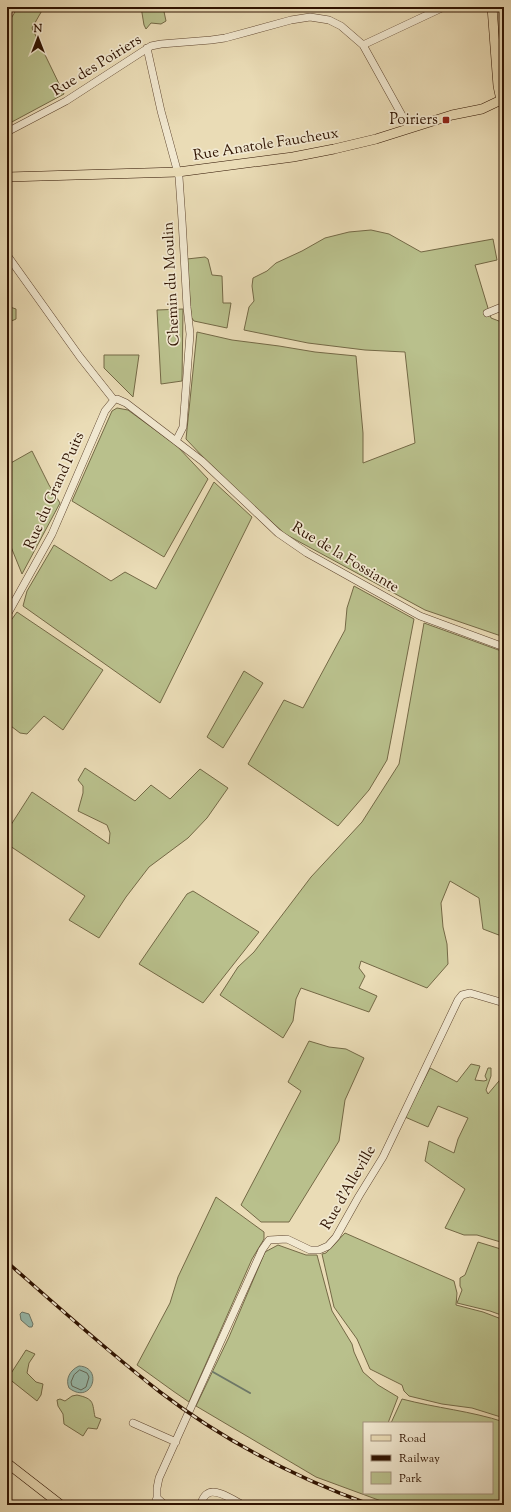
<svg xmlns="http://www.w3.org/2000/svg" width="511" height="1512" viewBox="0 0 511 1512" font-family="'Sorts Mill Goudy',serif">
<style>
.green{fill:#b9c08c;stroke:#746946}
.water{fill:#98bcae;stroke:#6e7868}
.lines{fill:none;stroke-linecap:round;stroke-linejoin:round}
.shore{stroke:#636757;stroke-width:1}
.stream{stroke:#6e7868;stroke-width:2}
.minor-casing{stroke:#5d442e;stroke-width:8}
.major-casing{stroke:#2e1200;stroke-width:10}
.minor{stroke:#f1e8d0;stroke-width:7}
.major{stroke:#eadcb6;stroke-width:9}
.rail-casing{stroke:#2e1200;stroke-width:3.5}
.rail{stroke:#f1e8d0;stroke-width:2;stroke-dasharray:6;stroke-linecap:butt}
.poi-dot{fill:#8f2418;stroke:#f1e8d0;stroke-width:1.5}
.labels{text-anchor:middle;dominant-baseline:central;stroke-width:3.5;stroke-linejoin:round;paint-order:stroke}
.street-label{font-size:15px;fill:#2e1200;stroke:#f1e8d0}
.poi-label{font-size:15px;fill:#2e1200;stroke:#f1e8d0;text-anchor:end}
</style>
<rect width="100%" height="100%" fill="#eadcb6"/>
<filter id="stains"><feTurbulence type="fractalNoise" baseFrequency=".005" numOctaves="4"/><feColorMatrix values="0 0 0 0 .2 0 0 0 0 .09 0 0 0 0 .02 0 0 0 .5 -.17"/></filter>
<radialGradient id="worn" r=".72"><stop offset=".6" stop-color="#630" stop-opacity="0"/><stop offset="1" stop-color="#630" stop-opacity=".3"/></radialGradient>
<path class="green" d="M18,7h26l-12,21 32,66 -54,29 -3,-2v-96z
M141,7h22l3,14 -5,3 -10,-1 -5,6 -2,-4z
M371,230l18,4 32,18 72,-13 4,21 -22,5 16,53 13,5v314l-79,-27 -140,-76 -62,-56 -37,-39 11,-107 35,8 47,6 36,6 41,4 7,77v30l52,-20 -10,-91 -40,-2 -57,-7 -64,-13 5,-23 5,-6 -2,-15 1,-8 14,-7 9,-8 26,-12 23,-13 24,-6z
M205,257l3,2 4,16 10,1 1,27h8l-4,25 -33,-7 -3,-4 -4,-58z
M7,306l9,3v10l-9,4z
M183,309l-1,72 -21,3 -4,-74z
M104,355h35l-6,42 -29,-29z
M117,408l11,2 49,36 31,33 -44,78 -92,-56 40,-90z
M32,451l17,34 11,18 -38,71 -15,-37v-76l2,3z
M214,482l38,35 -92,186 -137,-97 4,-15 27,-46 57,36 14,-9 31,17z
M354,586l60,33 -27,141 -18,30 -31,36 -90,-62 36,-64 19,8 42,-78 2,-22z
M17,612l86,58 -40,60 -19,-14 -17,18 -7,-1 -13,-10v-26l3,-6 -3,-3v-62z
M424,623l80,29v285l-21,-8 -4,-31 -29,-17 -9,22 2,24 4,17 1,20 -21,24 -66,-27 -2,7 6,8 -6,12 18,8 -8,16 -68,-24 -5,11 -3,22 -10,17 -63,-43 18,-28 16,-15 57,-75 51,-55 37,-58z
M244,671l19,12 -40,65 -16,-11z
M85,768l50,33 16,-16 19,14 30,-30 28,19 -21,30 -19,20 -39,29 -23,30 -27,41 -30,-18 16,-24 -78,-52v-13l25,-39 77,52 1,-11 -3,-8 -29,-14 5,-18v-7l-5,-6z
M193,891l66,41 -56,71 -64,-39 48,-70z
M309,1041l20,6 17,2 18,9 -19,42 -6,41 -50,81h-28l-20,-17 60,-114 -13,-9z
M471,1064l9,2 -5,14 9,1 3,-1 -2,-4 3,-8h3v8l-5,14 2,4 16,-19v168l-27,-8h-13l-19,-7 20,-39 -40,-28 4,-20 25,12 4,-14 10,-21 -30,-12 -10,21 -23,-10 25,-49 27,14z
M216,1197l48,35v7l-12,20 -63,143 -16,-11 -36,-26 33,-62 8,-26z
M345,1233l109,48 3,12 -1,12 27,7 21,8v98l-32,-10 -30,-4 -33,-8 -5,-5 -2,-6 -32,-16 -13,-30 -23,-32 -12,-53 4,-1z
M478,1242l26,8v66l-14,-5 -33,-8 5,-13 -2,-4v-8l5,-3z
M278,1245l28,10h11l15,56 20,33 2,8 9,20 15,13 20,12 -10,26h-24v70h128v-70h-101l11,-24c34,9 69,12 102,23v83h-112l-76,-28 -120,-71 33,-69 36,-85z
M26,1350l9,4 -6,9 -2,10 9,9 7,2 -2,11 -4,6 -29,-23z
M77,1395c18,4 15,8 18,22l6,2 -4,10 -9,-1 -5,8 -19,-12 -1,-10 -5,-8 -1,-6 3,-1 5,2 7,-5z"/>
<path class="water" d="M22,1312l7,2 4,10 -1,3h-3l-8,-7 -1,-6z
M79,1366c25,1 13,40 -10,22 -4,-9 1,-18 10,-22z"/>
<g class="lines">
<path class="shore" d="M80,1370l7,3 2,4 -3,10 -5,3 -9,-4 -1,-4 3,-7z"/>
<path class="stream" d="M213,1372l37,21"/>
<defs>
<path id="minor" d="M363,45l81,-38
M147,48l14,63 18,66 3,43 5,87 3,27 -7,93 -7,14
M7,132l59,-31 85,-55 10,-2 50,-4 14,-2 66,-18 19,-3 19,3 12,6 22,19 46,83
M7,255l73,102 34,43
M487,313l17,-7
M7,615l45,-81 53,-123 9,-11 3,-1 9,4 76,58 76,72 29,20 113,63 84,31
M133,1423l43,19
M157,1498l8,7
M154,1505l3,-7v-10l2,-10 103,-228 7,-10 18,-1 23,11h9l9,-4 8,-9 23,-41 24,-39 75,-157 4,-5 8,-2 34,10
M200,1505c2,-3 3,-9 7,-11 8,-7 28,7 36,11"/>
<path id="major" d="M7,177l171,-5 115,-15 41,-8 42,-10 76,-24 30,-6 19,-9 -3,-14 -6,-79
M7,1463l54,42"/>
</defs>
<use href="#minor" class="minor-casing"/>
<use href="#major" class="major-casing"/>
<use href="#minor" class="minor"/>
<use href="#major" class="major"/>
<defs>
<path id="rail" d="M7,1262c50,44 100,89 153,130 63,48 136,86 211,113"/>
</defs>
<use href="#rail" class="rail-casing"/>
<use href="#rail" class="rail"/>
</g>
<rect class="poi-dot" x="442" y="116" width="8" height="8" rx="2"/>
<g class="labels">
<g class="street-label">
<text transform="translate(97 66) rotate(-32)">Rue des Poiriers</text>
<text transform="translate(266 145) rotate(-9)">Rue Anatole Faucheux</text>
<text transform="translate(172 284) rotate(-93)">Chemin du Moulin</text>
<text transform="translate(55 491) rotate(-66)">Rue du Grand Puits</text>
<text transform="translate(345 558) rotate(31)">Rue de la Fossiante</text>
<text transform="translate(349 1188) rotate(-60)">Rue d'Alleville</text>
</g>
<g class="poi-label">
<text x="438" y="120">Poiriers</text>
</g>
</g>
<rect width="511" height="1512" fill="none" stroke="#eadcb6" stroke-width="24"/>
<rect x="8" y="8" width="495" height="1496" fill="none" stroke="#2e1200" stroke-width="2"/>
<rect x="12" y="12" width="487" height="1488" fill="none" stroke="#2e1200"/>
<rect x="363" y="1422" width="130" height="72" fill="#f1e8d0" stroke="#a3927d"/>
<rect x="371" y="1435" width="20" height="6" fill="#eadcb6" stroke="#a3927d"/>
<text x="399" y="1442" font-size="12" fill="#2e1200">Road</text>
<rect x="371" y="1455" width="20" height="6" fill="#2e1200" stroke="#a3927d"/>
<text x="399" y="1462" font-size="12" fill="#2e1200">Railway</text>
<rect x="371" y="1472" width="20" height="12" fill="#b9c08c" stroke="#a3927d"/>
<text x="399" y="1482" font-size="12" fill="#2e1200">Park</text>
<g transform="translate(38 38)" stroke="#f1e8d0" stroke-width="3" paint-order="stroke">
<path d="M0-3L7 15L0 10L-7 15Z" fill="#2e1200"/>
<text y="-6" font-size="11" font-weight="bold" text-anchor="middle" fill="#2e1200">N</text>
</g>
<rect width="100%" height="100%" filter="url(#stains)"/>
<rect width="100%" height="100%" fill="url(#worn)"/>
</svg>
